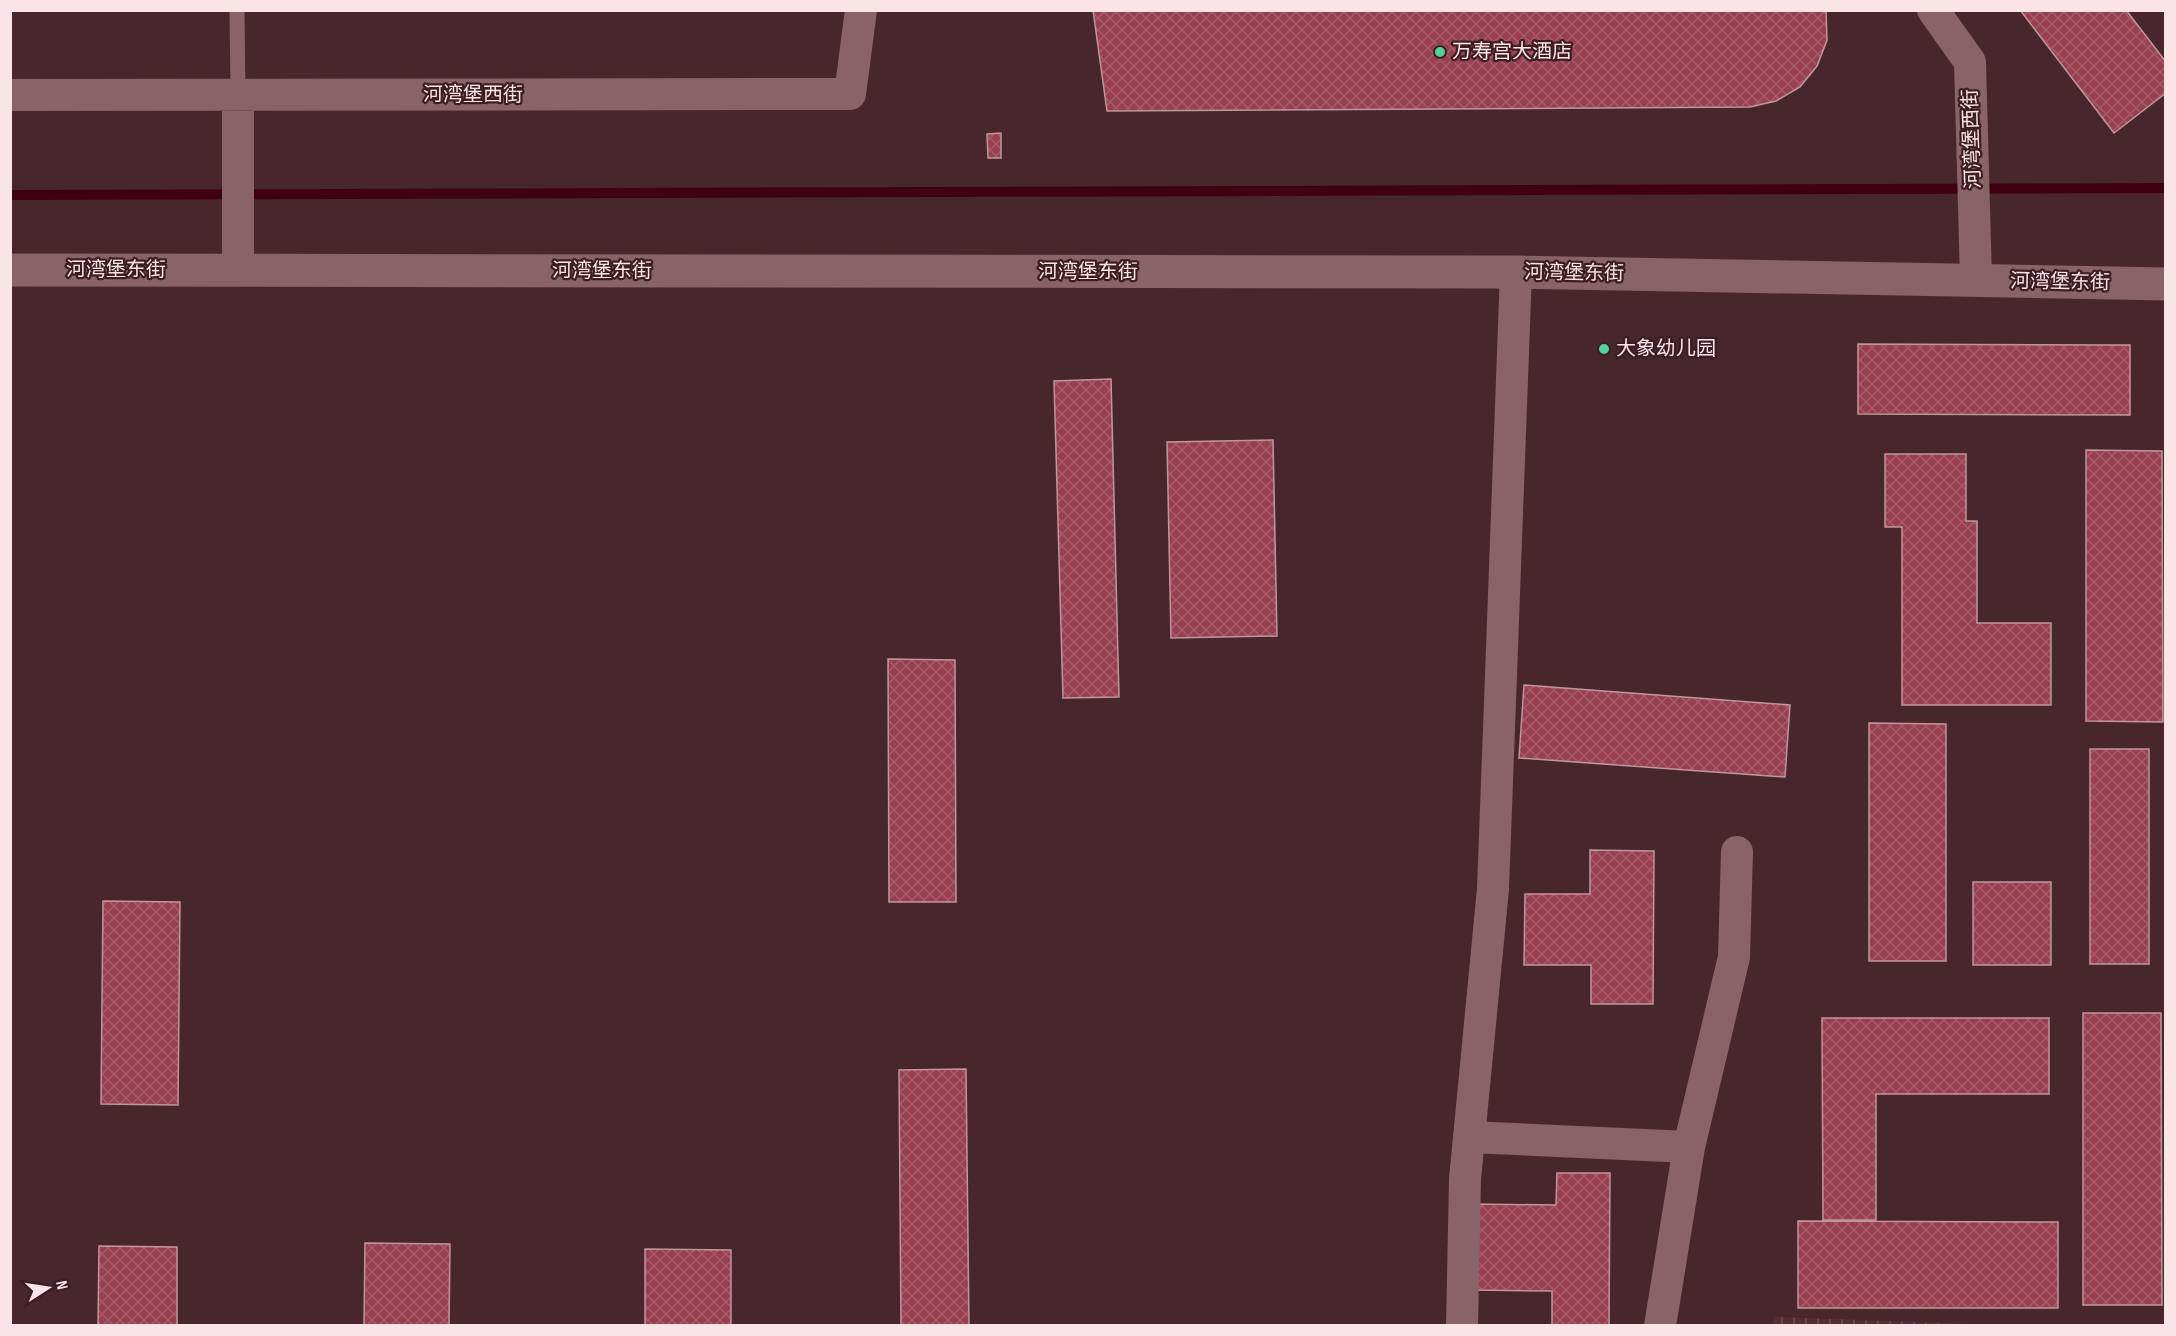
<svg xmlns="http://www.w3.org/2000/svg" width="2176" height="1336" viewBox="0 0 2176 1336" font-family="'Sofia Sans Condensed','Noto Sans SC',sans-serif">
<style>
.industrial{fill:url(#industrial-grid)}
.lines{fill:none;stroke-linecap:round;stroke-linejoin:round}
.stream{stroke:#3e0012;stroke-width:10}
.building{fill:url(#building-cross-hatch);stroke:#bf979b;stroke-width:1.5}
.lane{stroke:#886367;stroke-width:15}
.street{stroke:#886367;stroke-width:32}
.secondary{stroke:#886367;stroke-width:33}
.poi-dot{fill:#4ed39a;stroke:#3c1d21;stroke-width:2}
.labels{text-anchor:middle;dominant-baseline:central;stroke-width:4.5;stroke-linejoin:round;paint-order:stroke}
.poi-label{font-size:20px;fill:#fae4e6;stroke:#3c1d21;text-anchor:start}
.street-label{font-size:20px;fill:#fae4e6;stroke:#3c1d21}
</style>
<defs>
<pattern id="industrial-grid" width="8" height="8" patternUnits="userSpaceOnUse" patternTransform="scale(1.5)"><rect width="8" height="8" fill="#552e34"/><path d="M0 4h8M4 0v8" fill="none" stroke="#6e4c51"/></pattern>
<pattern id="building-cross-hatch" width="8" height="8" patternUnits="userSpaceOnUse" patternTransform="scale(1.5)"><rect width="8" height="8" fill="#984050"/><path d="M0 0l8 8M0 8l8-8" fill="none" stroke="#a75b69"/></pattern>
</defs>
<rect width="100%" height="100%" fill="#47272b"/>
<path class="industrial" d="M1775,1317l220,8h-222z"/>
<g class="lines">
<path class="stream" d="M10,195l2156,-7"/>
</g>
<path class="building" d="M1093,10h733l1,30 -10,26 -17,21 -24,14 -26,6 -643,4z
M2020,10h106l40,52v31l-52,40z
M1001,133v25h-13l-1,-24z
M1858,344l272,1v70l-272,-1z
M1111,379l8,318 -56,1 -9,-317z
M1273,440l4,196 -106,2 -4,-196z
M2086,450l76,1 1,271 -77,-1z
M1885,454h81v67h11v102h74v82h-149v-178h-17z
M888,659l67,1 1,242h-67z
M1524,685l266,20 -5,72 -266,-19z
M1869,723l77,1v237h-77z
M2090,749h59v215h-59z
M1590,850l64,1 -1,153h-62v-39h-67l1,-71h65z
M1973,882h78v83h-78z
M103,901l77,1 -2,203 -77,-1z
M2083,1013h78l1,292h-79z
M1822,1018h227v76h-173v126h-53z
M966,1069l3,257h-68l-2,-256z
M1557,1173h53l-1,153h-57v-35l-79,-1 1,-86 82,1z
M1798,1221l260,1v86h-260z
M365,1243l85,1 -1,82h-85z
M99,1246l78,1v79h-79z
M645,1249l86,1v76h-86z"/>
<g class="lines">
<path class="lane" d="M237,10l1,85"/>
<path class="street" d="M1933,10l37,52 6,218
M10,95l840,-1 11,-84
M238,270v-175
M1469,1137l220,10
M1462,1326l3,-147 28,-290 23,-617
M1660,1326l29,-179 45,-190 3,-105"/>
<path class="secondary" d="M10,270l1506,2 650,12"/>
</g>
<g class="poi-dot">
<circle cx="1440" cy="52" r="6"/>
<circle cx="1604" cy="349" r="6"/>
</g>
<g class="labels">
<g class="poi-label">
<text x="1452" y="52">万寿宫大酒店</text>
<text x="1616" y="349">大象幼儿园</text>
</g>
<g class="street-label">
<text x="473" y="95">河湾堡西街</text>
<text transform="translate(1972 139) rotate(-92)">河湾堡西街</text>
<text x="116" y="270">河湾堡东街</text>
<text x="602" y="271">河湾堡东街</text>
<text x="1088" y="272">河湾堡东街</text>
<text transform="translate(1574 273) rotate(1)">河湾堡东街</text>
<text transform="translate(2060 282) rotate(1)">河湾堡东街</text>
</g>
</g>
<rect width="2176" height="1336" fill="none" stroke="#fae4e6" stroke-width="24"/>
<g transform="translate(48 1288) rotate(78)" stroke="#3c1d21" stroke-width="4.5" paint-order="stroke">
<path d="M0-4.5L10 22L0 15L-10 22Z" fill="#fae4e6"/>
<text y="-9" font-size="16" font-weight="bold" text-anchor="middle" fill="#fae4e6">N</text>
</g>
</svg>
